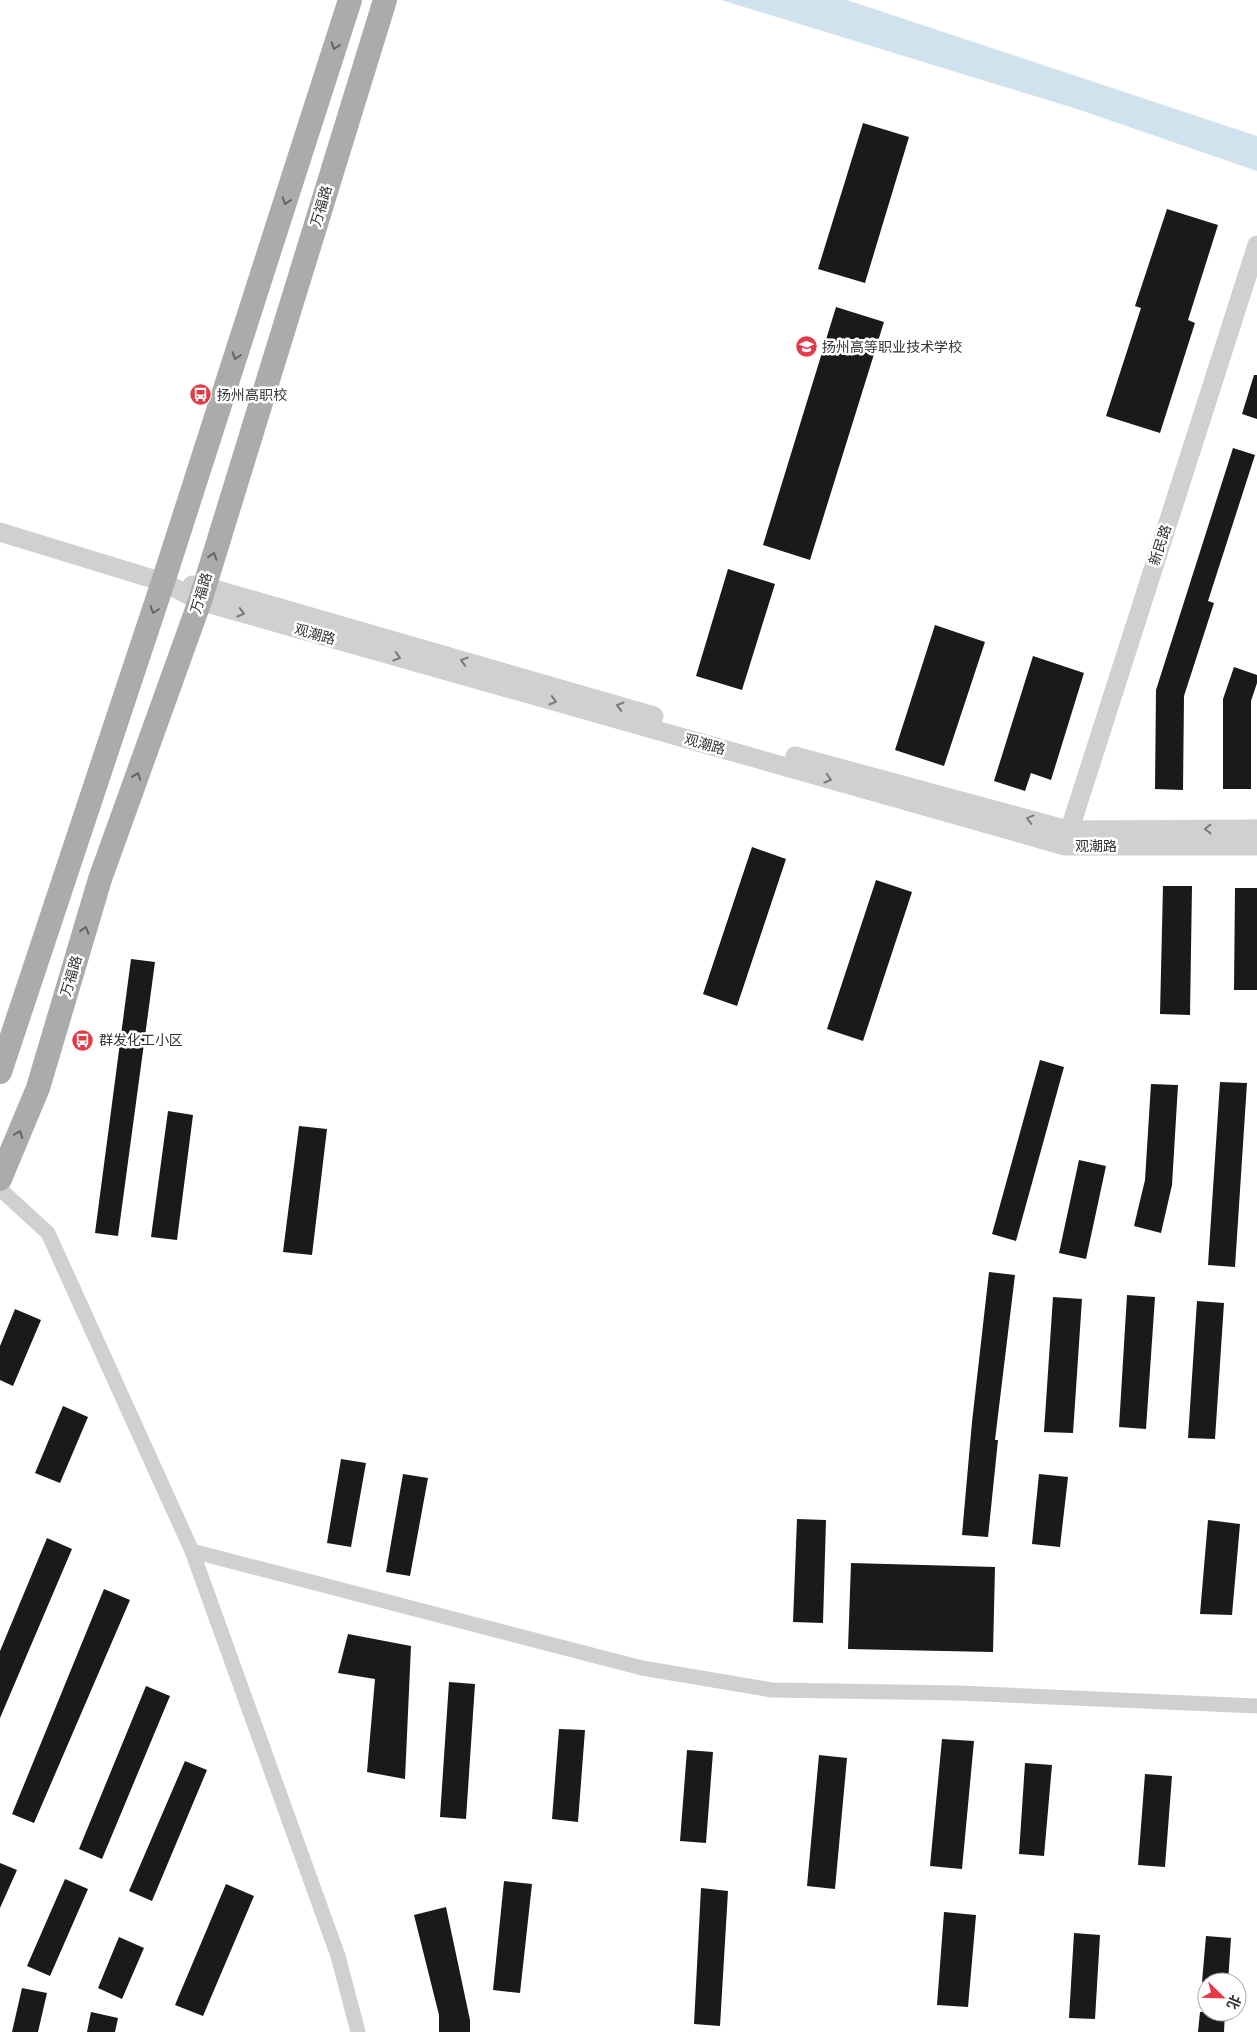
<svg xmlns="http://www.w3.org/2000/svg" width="1257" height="2032" viewBox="0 0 1257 2032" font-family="'Space Grotesk','Noto Sans SC',sans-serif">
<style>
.water{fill:#cfe2ee}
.building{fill:#1a1a1a}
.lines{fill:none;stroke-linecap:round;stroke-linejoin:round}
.minor{stroke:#d0d0d0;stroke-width:15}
.tertiary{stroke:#d0d0d0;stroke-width:19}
.primary{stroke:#ababab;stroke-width:24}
.oneway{stroke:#636363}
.oneway2{stroke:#7a7a7a}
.labels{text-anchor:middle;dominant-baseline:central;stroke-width:5;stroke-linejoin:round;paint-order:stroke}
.street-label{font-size:14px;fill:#333;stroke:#fff}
.poi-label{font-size:14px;fill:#333;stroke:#fff;text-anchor:start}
</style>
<rect width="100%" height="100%" fill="#fff"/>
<path class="water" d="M721,0h126l410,136v35l-180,-62z"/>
<path class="building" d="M863,123l46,14 -44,146 -47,-14z
M1167,209l51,16 -30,95 7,3 -35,110 -54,-17 35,-108 -6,-2z
M836,307l48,15 -74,238 -47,-15z
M1254,375h3v44l-15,-5z
M1233,448l22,7 -47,146 6,2 -30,93 -1,94 -28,-1 1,-99z
M728,569l47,15 -33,106 -46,-14z
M935,625l50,17 -41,124 -49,-16z
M1033,656l51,17 -33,107 -20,-7 -6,18 -31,-10z
M1234,667l23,8v8l-6,18v88h-28v-90z
M752,847l34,12 -49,147 -34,-12z
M876,880l36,12 -49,149 -36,-12z
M1163,886h29l-2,129 -30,-1z
M1235,888h22v102h-23z
M131,959l24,3 -37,274 -23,-3z
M1040,1060l24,7 -48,174 -24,-7z
M1220,1082l27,1 -12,184 -27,-2z
M1151,1084l27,1 -6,100 -11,48 -27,-7 11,-46z
M168,1111l25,4 -16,125 -26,-3z
M299,1126l28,3 -15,126 -29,-3z
M1079,1160l27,6 -20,93 -27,-6z
M989,1272l26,3 -20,165h3l-10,97 -26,-2 10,-113z
M1127,1295l28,2 -9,132 -27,-2z
M1053,1297l29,2 -9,134 -29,-1z
M1197,1301l27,2 -9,136 -27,-1z
M15,1309l26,11 -28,66 -13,-6v-34z
M63,1406l25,11 -28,66 -25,-10z
M341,1459l25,4 -15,84 -24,-4z
M403,1474l25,4 -18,98 -24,-4z
M1039,1474l29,3 -8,70 -28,-3z
M797,1519l29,1 -3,103 -30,-1z
M1208,1520l32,4 -8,91 -32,-1z
M47,1538l25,11 -72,169v-67z
M851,1563l144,4 -2,85 -145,-3z
M104,1589l26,11 -96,223 -22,-9z
M348,1634l63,12 -6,133 -38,-7 8,-93 -37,-6z
M449,1682l26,2 -9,135 -26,-2z
M146,1686l24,10 -68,163 -23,-10z
M559,1729l26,1 -7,92 -26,-3z
M942,1739l32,2 -12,128 -32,-3z
M687,1750l26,2 -7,91 -26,-2z
M819,1755l28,3 -12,131 -28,-3z
M185,1761l22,9 -55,131 -23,-10z
M1025,1763l27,2 -8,91 -25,-2z
M1145,1774l27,2 -7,91 -27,-2z
M0,1863l17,7 -17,38z
M65,1879l23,10 -38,87 -23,-10z
M504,1881l28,3 -12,109 -27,-3z
M226,1884l28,12 -51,120 -28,-11z
M701,1888l27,3 -8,135 -26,-2z
M446,1907l24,113v12h-31v-17l-25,-100z
M944,1912l32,3 -8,92 -31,-2z
M1074,1933l26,2 -5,84 -26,-1z
M1206,1936l25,2 -3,44h-26z
M119,1937l25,11 -22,51 -24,-11z
M22,1988l25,5 -9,39h-26z
M91,2012l27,6 -3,14h-28z
M1200,2012h25l-1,20h-26z"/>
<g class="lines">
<path class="minor" d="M0,1189l48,44 144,318 146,405 20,76
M192,1551l450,117 130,22 186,3 299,13"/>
<path class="tertiary" d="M0,532l163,50 37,19 865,245h192
M192,585l12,1 450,130
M795,756l273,74 189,-1
M1066,841l191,-596"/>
<path class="primary" d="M0,1072l163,-490 187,-582
M0,1179l38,-91 62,-209 100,-278 185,-601"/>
</g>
<defs><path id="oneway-chevron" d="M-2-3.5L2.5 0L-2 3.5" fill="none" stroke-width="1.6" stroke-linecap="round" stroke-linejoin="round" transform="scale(1.25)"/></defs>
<g class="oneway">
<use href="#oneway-chevron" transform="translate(335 46) rotate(108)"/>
<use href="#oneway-chevron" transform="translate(286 201) rotate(108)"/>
<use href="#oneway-chevron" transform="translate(236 356) rotate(108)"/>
<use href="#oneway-chevron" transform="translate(213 556) rotate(-73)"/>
<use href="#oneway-chevron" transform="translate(154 610) rotate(108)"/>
<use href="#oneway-chevron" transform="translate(137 776) rotate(-70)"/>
<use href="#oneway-chevron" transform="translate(85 930) rotate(-73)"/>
<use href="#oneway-chevron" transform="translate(19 1134) rotate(-68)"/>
</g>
<g class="oneway2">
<use href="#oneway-chevron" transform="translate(241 613) rotate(16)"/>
<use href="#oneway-chevron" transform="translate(397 657) rotate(16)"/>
<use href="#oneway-chevron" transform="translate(464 661) rotate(-164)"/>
<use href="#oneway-chevron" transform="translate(553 701) rotate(16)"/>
<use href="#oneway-chevron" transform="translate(620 706) rotate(-164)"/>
<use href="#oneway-chevron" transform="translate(828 779) rotate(16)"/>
<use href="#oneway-chevron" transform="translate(1030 819) rotate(-165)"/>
<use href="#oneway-chevron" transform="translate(1208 829) rotate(180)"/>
</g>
<defs>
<symbol id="school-disc" viewBox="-11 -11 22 22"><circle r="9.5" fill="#e63946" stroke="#fff"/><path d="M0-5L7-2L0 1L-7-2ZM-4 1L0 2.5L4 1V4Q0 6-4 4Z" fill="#fff"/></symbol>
<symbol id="bus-disc" viewBox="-11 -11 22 22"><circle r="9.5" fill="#e63946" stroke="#fff"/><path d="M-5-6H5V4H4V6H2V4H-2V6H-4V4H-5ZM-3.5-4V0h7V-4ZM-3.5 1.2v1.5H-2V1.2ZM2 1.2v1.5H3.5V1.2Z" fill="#fff"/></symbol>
</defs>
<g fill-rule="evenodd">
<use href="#school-disc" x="794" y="334" width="25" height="25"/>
<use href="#bus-disc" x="188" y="382" width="25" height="25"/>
<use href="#bus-disc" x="70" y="1028" width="25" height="25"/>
</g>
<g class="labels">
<g class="street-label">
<text transform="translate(321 206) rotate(-73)">万福路</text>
<text transform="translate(1160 545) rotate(-72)">新民路</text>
<text transform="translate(201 593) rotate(-73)">万福路</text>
<text transform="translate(315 634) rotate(16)">观潮路</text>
<text transform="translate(705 744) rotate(16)">观潮路</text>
<text x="1096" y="846">观潮路</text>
<text transform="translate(71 976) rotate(-73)">万福路</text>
</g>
<g class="poi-label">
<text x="822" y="347">扬州高等职业技术学校</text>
<text x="217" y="395">扬州高职校</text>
<text x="99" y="1040">群发化工小区</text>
</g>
</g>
<g transform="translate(1222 1997) rotate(113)"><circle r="24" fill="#ffffff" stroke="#adadad"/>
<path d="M0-4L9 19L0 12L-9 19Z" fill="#e63946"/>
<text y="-8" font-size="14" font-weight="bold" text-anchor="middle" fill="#333333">北</text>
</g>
</svg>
